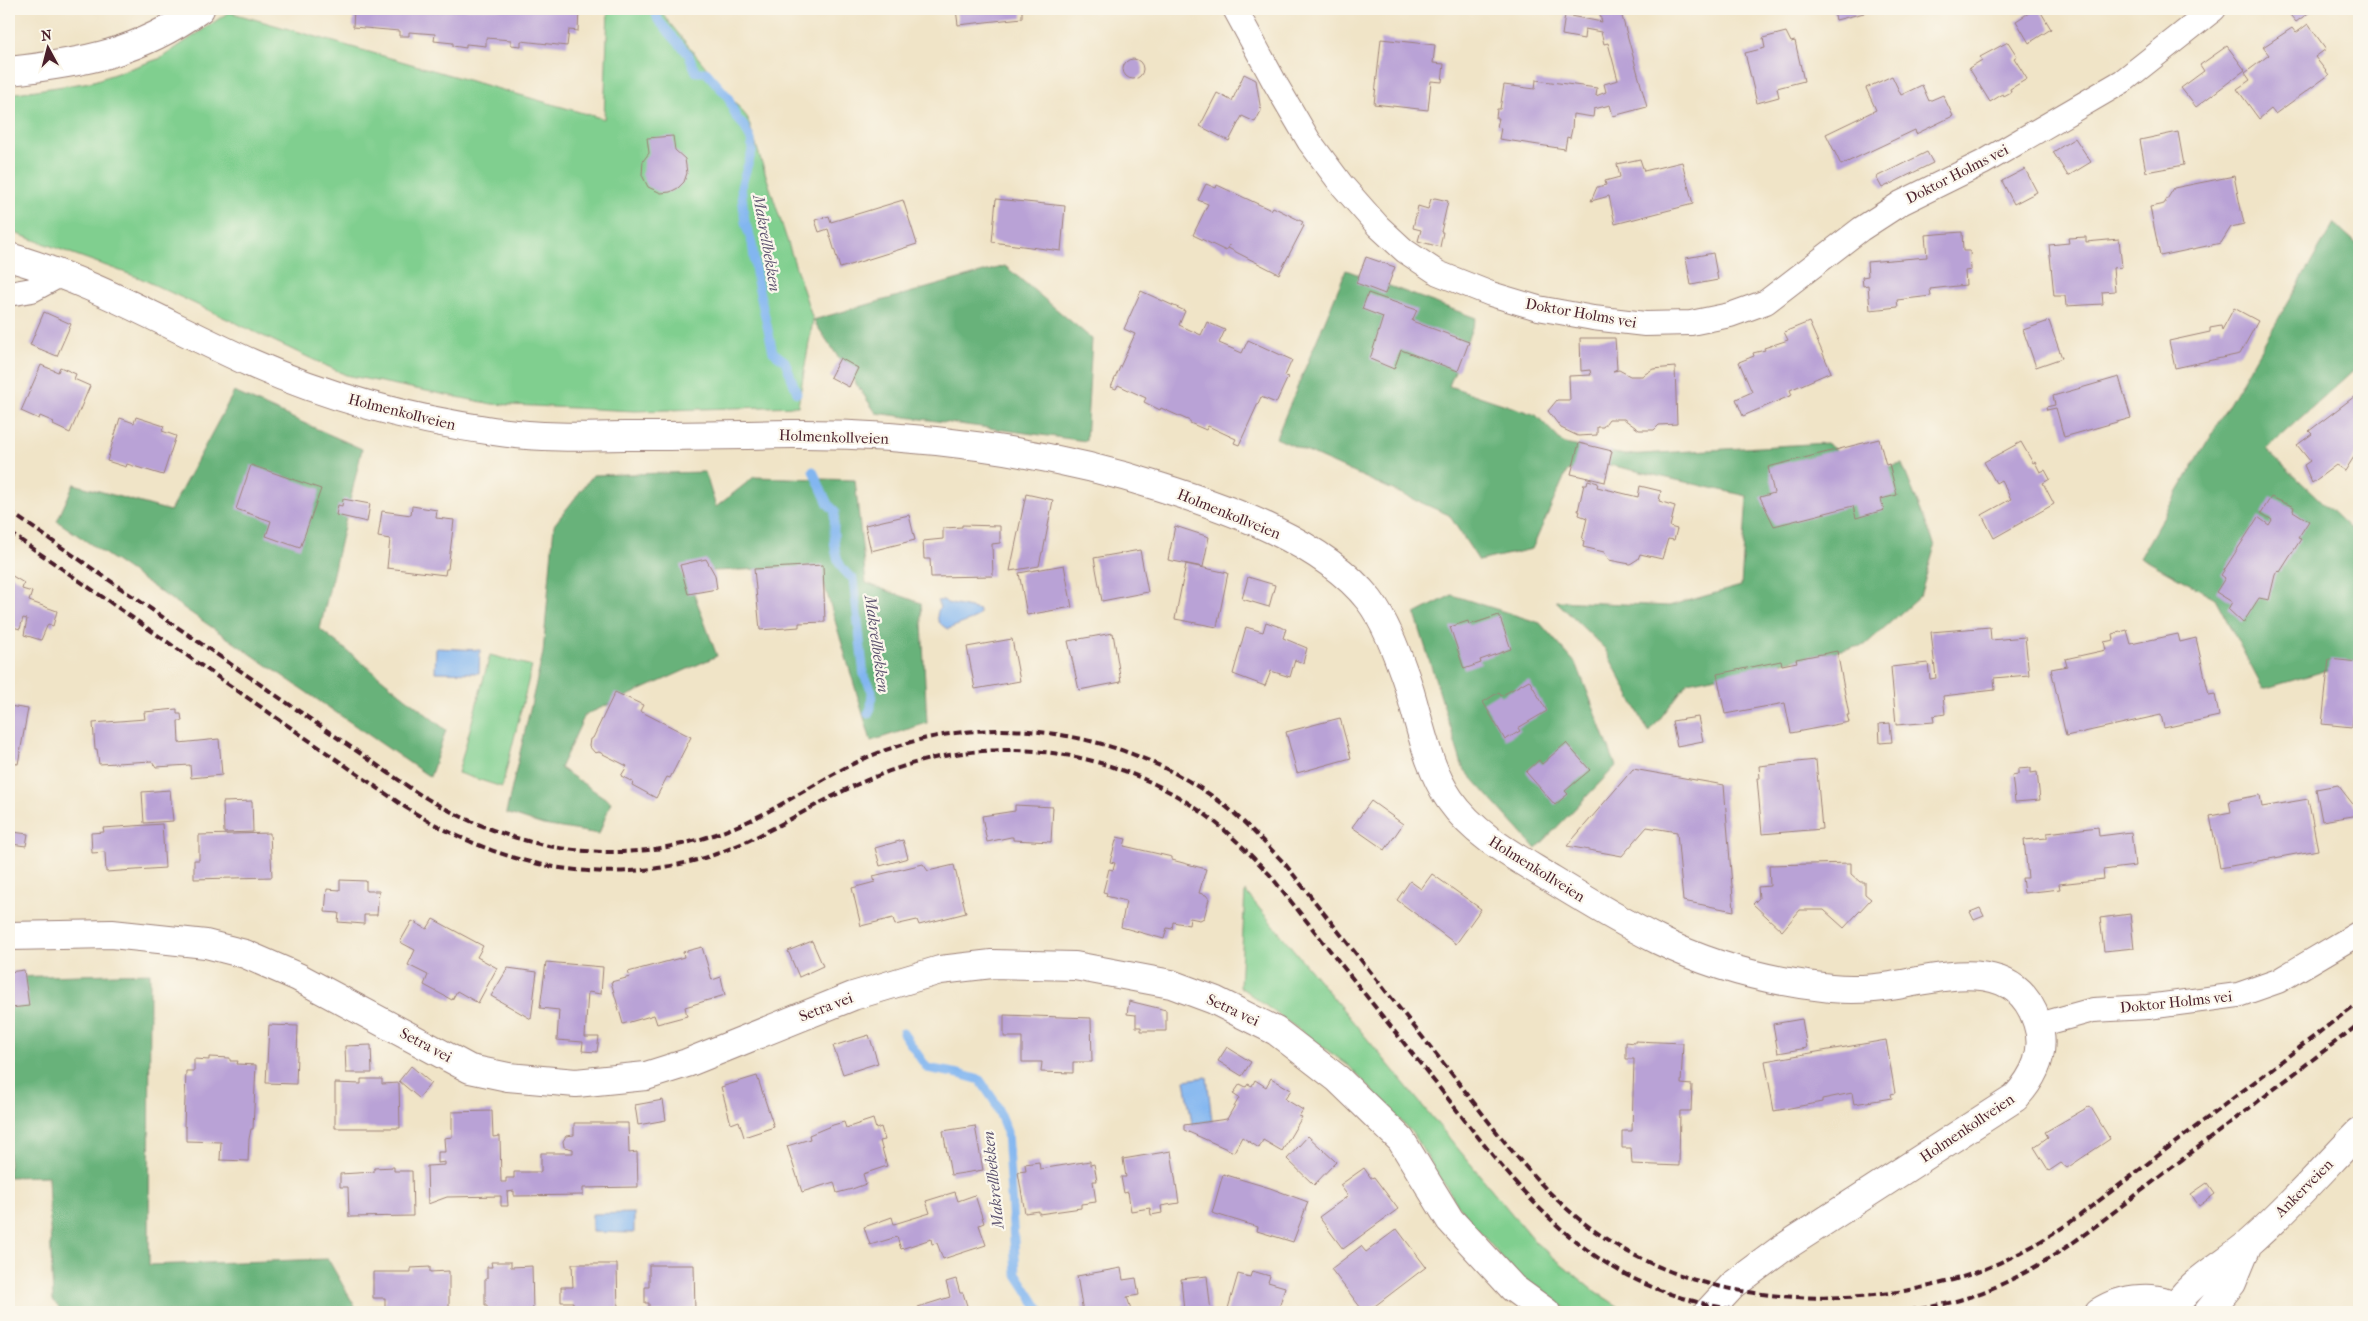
<svg xmlns="http://www.w3.org/2000/svg" width="2368" height="1321" viewBox="0 0 2368 1321" font-family="'IM FELL French Canon',serif">
<style>
.green{fill:#80cf8f;stroke:#65775d}
.forest{fill:#68b27a;stroke:#596852}
.water{fill:#82b6f0;stroke:#666a8e}
.lines{fill:none;stroke-linecap:round;stroke-linejoin:round}
.stream{stroke:#82b6f0;stroke-width:9}
.building{fill:#b9a2d6}
.minor-casing{stroke:#9d8279;stroke-width:26}
.tertiary-casing{stroke:#9d8279;stroke-width:30}
.secondary-casing{stroke:#9d8279;stroke-width:30}
.minor{stroke:#fff;stroke-width:24}
.tertiary{stroke:#fff;stroke-width:28}
.secondary{stroke:#fff;stroke-width:28}
.rail{stroke:#4a1f2b;stroke-width:4;stroke-dasharray:8 4;stroke-linecap:butt}
.labels{text-anchor:middle;dominant-baseline:central;stroke-width:4.5;stroke-linejoin:round;paint-order:stroke}
.street-label{font-size:15px;fill:#4a1f2b;stroke:#fbf7ec}
.water-label{font-size:16px;font-style:italic;fill:#5e5470;stroke:#fbf7ec}
</style>
<rect width="100%" height="100%" fill="#fbf7ec"/>
<filter id="ink" filterUnits="userSpaceOnUse"><feTurbulence type="fractalNoise" baseFrequency=".02" numOctaves="2"/><feDisplacementMap in="SourceGraphic" scale="10" xChannelSelector="R" yChannelSelector="G"/><feConvolveMatrix kernelMatrix="1 2 1 2 8 2 1 2 1" color-interpolation-filters="sRGB"/></filter>
<filter id="wash" filterUnits="userSpaceOnUse"><feTurbulence type="fractalNoise" baseFrequency=".0096" numOctaves="4" result="noise"/><feDisplacementMap in="SourceGraphic" scale="20" xChannelSelector="R" yChannelSelector="G"/><feGaussianBlur stdDeviation="1.12" result="paint"/><feColorMatrix in="noise" values="0 0 0 0 0 0 0 0 0 0 0 0 0 0 0 0 0 1.4 0 .05"/><feComposite in="paint" operator="in"/></filter>
<g filter="url(#wash)">
<rect width="100%" height="100%" fill="#f0e4c7"/>
<path class="green" d="M608,9h50l89,108 66,203 -15,86 -163,5 -143,-7 -146,-29 -206,-97 -131,-47v-137l82,-12 70,-24 68,-46 375,107z
M490,655l42,11 -30,121 -44,-14z
M1245,891l291,352 60,49 31,20h-56l-53,-35 -59,-70 -47,-74 -63,-67 -109,-79z"/>
<path class="forest" d="M2334,223l25,23v119l-93,84 93,88v124l-96,28 -48,-91 -75,-41z
M1005,266l87,73 -6,102 -210,-28 -63,-93z
M1346,270l130,48 -27,68 87,29 28,29 61,11 201,-12 40,29 36,-8 33,82 -15,50 -55,49 -177,37 -39,51 -44,-84 -49,-48 113,5 72,-20 6,-90 -146,-33 -34,8 -35,78 -53,12 -30,-46 -173,-77z
M234,392l128,57 -42,180 126,101 -16,47 -373,-256 17,-37 96,27z
M705,472l11,35 38,-30 101,3 11,103 55,20 6,120 -56,18 -52,-174 -133,5 31,84 -132,59 -25,53 51,34 -12,32 -56,-9 -37,-12 37,-160 11,-128 39,-50z
M1452,595l88,28 37,42 39,101 -80,83 -73,-81 -48,-154z
M150,973l-1,292 179,-6 30,53h-295l-10,-11 -5,-125 -39,1v-200z"/>
<path class="water" d="M944,600l3,3 32,7v4l-5,5 -26,10c-10,-5 -14,-12 -8,-22l-3,-6z
M436,648l44,2 -1,23 -44,-1z
M1207,1077l5,44 -20,3 -7,-44z
M634,1213v20l-42,-1v-18z"/>
<g class="lines">
<path class="stream" d="M654,9l4,11 30,34 8,18h10l22,25 8,20 8,9 7,14 1,11 -11,36 4,35 7,21 5,38 16,71 12,9 12,32
M813,471l15,33 7,7c-2,22 -4,55 18,67l11,98 8,15 -1,17 -3,6
M903,1033l24,35 32,6 21,6 15,22 12,30 9,141 25,39"/>
</g>
<g id="blocks">
<path class="building" d="M354,9h225l-1,22 -9,-1 -2,16 -46,-5v5l-10,-1v-5l-25,-2v8l-20,-2v4l-13,-2v-3l-19,-2 1,-7 -26,-2v4h-10v-5l-46,-4z
M956,9h66v9l-64,7z
M1620,9l27,98 -34,9 -3,-11 -16,4 -1,8 -20,-3 -1,15 -2,9 -3,-1 -2,12 -66,-10 2,-11 -4,-1 2,-9h-3l1,-9h3l4,-24 31,4 1,-9 61,8 -1,8 10,-4 -2,-8 14,-4 -10,-37 -4,1 -3,-12 -16,-3 -1,10 -22,-4 3,-20 37,7 -2,-7z
M1833,9h30l1,4 -28,7z
M2035,9h4l12,20 -22,14 -13,-22z
M2285,9h29l-18,13z
M2308,24l18,25 -11,8 14,18 -54,39 -4,-5 -12,10 -22,-30 13,-9 -5,-7 24,-18 -6,-8 29,-19 4,5z
M1786,32l5,10 4,-1 9,40 -27,7 2,9 -22,6 -12,-50 20,-5 -2,-10z
M1381,39l54,6 -2,18 11,1 -2,18 -11,-1 -3,29 -54,-6z
M2008,42l9,14 -3,2 13,21 -17,10 1,3 -7,4 -1,-2 -13,8 -21,-34 13,-8 -2,-3z
M2227,46l18,24 -49,37 -15,-19 23,-17 -4,-6z
M1123 69a10 10 0 1 1 20 0a10 10 0 1 1-20 0Z
M1244,74l12,6 5,31 -6,11 -13,-6 -13,25 -29,-15 17,-33 15,8z
M1892,76l9,19 21,-10 7,16 14,-6 10,21 -37,18 -1,-4 -74,35 -15,-31 50,-24 -10,-22z
M2178,132l6,33 -38,7 -6,-32z
M673,136l2,14 10,9 2,14 -3,9 -6,6 -8,4 -9,1 -13,-6 -6,-12 1,-14 6,-8 -2,-15z
M2075,138l16,24 -23,14 -15,-24z
M1927,152l6,11 -51,25 -6,-11z
M1640,159l4,12 38,-9 11,42 -78,20 -6,-28 -18,5 6,-14 9,-2 -1,-4 15,-4 -3,-13z
M2025,169l12,23 -23,12 -12,-23z
M2234,176l10,48 -13,3 -10,16 -61,13 -10,-49 14,-3 10,-16z
M1206,184l10,4 1,-3 54,25 2,-3 30,15 -2,3 3,1 -25,48 -51,-26 1,-3 -3,6 -33,-16 15,-31 -10,-4z
M1435,198l13,3 -7,31h2l-3,15 -22,-6 3,-11 -8,-2 5,-22 10,3 3,-10z
M996,199l69,7 -4,45 -69,-9z
M903,200l14,44 -77,24 -12,-39 -9,3 -4,-12 14,-4 2,6z
M1962,232l1,19h7l1,19 -6,1 1,14 -36,4 1,7 -34,4 1,7 -28,3 -2,-25 -5,1 -1,-9 6,-1 -1,-14 60,-5 -2,-22z
M2086,237v5l33,-3 3,28 -9,1 2,23 -13,1 1,12 -37,2 -1,-10h-11l-5,-51 20,-2 -1,-5z
M1713,253l5,27 -27,5 -5,-27z
M1366,257l29,10 -10,27 -29,-11z
M1141,291l44,20 -6,14 22,10 6,-13 18,8 -6,13 23,10 6,-13 44,20 -7,16 3,1 -12,26 -15,-6 -22,48 -5,-2 2,-4 -28,-13 -2,4 -16,-7v-2l-29,-13 -1,2 -16,-8 2,-4 -28,-13 -2,4 -5,-2 24,-53 -11,-5z
M1368,293l49,17 -5,11 57,21 -11,29 -57,-21 -7,19 -24,-10 13,-42 -21,-8z
M2234,308l24,13 -18,33 -65,14 -6,-27 41,-9v-4l11,-2 1,4z
M44,312l27,12 -14,32 -27,-11z
M2049,321l13,37 -26,9 -13,-37z
M1809,322l22,50 -41,18 2,5 -49,21 -7,-17 16,-7 -13,-30 15,-6 -1,-3 12,-3 -1,-2 24,-8 -4,-8z
M1580,338h35l2,31 -4,2 6,-1 11,6h12l11,-7 22,-2 2,57 -18,1 -5,5h-15l-15,-11h-15l-6,8h-6v8l-19,1 -17,-8 -13,-17 9,-11h13l-1,-24 22,-1 -1,-5 -9,1z
M840,358l18,10 -9,19 -19,-10z
M41,365l17,7 2,-5 16,7 -2,5 16,7 -20,47 -17,-8 1,-3 -14,-6 -1,3 -18,-8z
M2119,377l12,41 -67,19 -8,-29 -9,2 -1,-3 9,-2 -2,-9z
M2359,393v56l-14,22 -9,-6 -24,18 -8,-18 6,-4 -13,-16 15,-11 -3,-3z
M136,417l28,9 -2,5 14,5 -13,39 -36,-11 -1,3 -19,-6 13,-43 14,5z
M1879,439l7,26 3,-1 8,31 -16,4 3,11 -28,8 -3,-12 -79,20 -14,-29 14,-4 -6,-26z
M2021,442l12,21 2,-1 5,10 5,-2 5,9 -7,4 11,21 -60,34 -12,-23 29,-16 -10,-19 -5,3 -12,-21z
M1579,443l33,8 -7,31 -34,-8z
M251,465l70,24 -21,59 -34,-12 5,-15 -35,-12z
M1588,480l10,3 -1,4 41,10 2,-11 21,5 -2,10 16,5 -5,21 7,2 -3,11 -6,-1 -6,20 -22,-5 -2,5 -8,5 -21,-4 -5,-8 -21,-5 1,-6 -2,-1 5,-22 -8,-3 1,-4h-2l6,-27h3z
M1026,494l27,6 -10,52h-1l-3,14 -29,5z
M2271,497l23,10 -1,4 16,10 -11,17 3,1 -21,33 -2,-2 -3,5 -6,25 -10,-2 -16,25 -15,-14 4,-7 -16,-10 9,-14 -4,-3 37,-58 11,8 3,-5 -11,-7z
M343,499l27,5 -3,18 -31,-7 2,-10 4,1z
M412,506l25,4 -1,8 18,2 -6,49h-2l-1,6 -58,-7 3,-29 -12,-2 4,-26 29,4z
M909,515l6,25 -44,11 -6,-26z
M962,525l38,1v17l-8,1 1,32 -62,1 -1,-18h-6l-1,-18 20,-2v-11l19,-1z
M1175,526l34,11 -6,30 -35,-7z
M1140,550l8,42 -46,9 -8,-43z
M706,559l9,16 2,14 -29,5 -8,-29z
M1186,564l42,9 -11,54 -42,-8z
M823,565l2,57 -26,1v4l-39,3 -6,-61z
M1064,565l8,42 -45,8 -8,-42z
M9,574l15,9 -2,6 10,3 -3,9 28,10 -4,15 -5,-2 -7,16 -17,-5 3,-16 -4,-1 -3,11 -11,-3z
M1248,577l27,8 -6,22 -27,-8z
M1499,615l12,34 -31,11 1,3 -17,6 -14,-42 18,-6 1,4z
M1266,622l20,7 -3,9 24,10 -4,15 -8,-3 -5,17 -19,-6 -6,15 -32,-12 13,-47 17,5z
M1990,627l1,13 34,-3 4,38 -35,3 1,12 -52,6 2,18 -12,2 1,6 -38,3 -5,-58 37,-4 2,16 6,-1 -5,-46z
M2127,630l4,14 47,-10 2,8 16,-4 13,57 6,-1 4,22 -55,12 -3,-13 -95,21 -15,-67 16,-3 -2,-7 41,-9 -2,-8 10,-2 -1,-6z
M1113,633l8,49 -42,8 -11,-49z
M1012,639l8,42 -45,8 -8,-42z
M1837,651l12,64h-2l2,7 -58,11 -6,-30 -60,11 -8,-40 64,-13 1,4 15,-3 -1,-3z
M2329,659l30,3v29l-3,1 -4,35 -30,-3z
M1529,680l18,31 -29,17 2,3 -15,9 -22,-38 16,-10 2,4z
M615,692l28,13 -3,6 51,26 -21,41 -3,-1 -11,21 -24,-13 1,-3 -12,-6 6,-10 -28,-14 -4,1 -6,-7 1,-7 3,-1z
M9,706l19,3 -10,55 -9,-1z
M177,709v5h4l1,7h-4l1,22 40,-4 3,36 -31,3 -1,-13 -34,2 -4,-6 -53,3 -2,-15h-2l-2,-26 52,-4 -1,-7z
M1698,717l5,24 -26,5 -5,-25z
M1340,718l11,40 -54,15 -11,-41z
M1890,723l2,19 -12,1 -1,-19z
M1566,743l24,27 -25,21 3,3 -13,11 -29,-33 13,-12 3,4z
M1816,760l6,69 -60,5 -5,-56h3l-1,-12z
M2031,768v5l6,-1 3,28 -25,2 -3,-27 6,-1v-5z
M1633,769l91,16 10,126 -51,-10 -6,-69 -30,-5 -25,29 -55,-10z
M2338,785l21,27v3l-37,6 -6,-32z
M170,790l3,31 -29,2 -2,-31z
M2260,795l2,12 46,-8 10,51 -98,18 -10,-52 21,-4 -2,-11z
M252,801l1,31 -29,1 -1,-31z
M1371,801l32,23 -18,26 -33,-23z
M1015,805l38,2 -2,35 -38,-2v-3h-2l-24,5 -5,-26 33,-5z
M162,824l3,44 -59,4 -1,-20 -13,1 -1,-20 13,-1 -1,-4z
M2098,827l1,9 32,-4 4,34 -32,4 1,9 -45,5 1,5 -36,4 -2,-15h6l-4,-38 23,-2v-5z
M13,832l15,2 -2,12 -15,-2z
M270,833l2,44 -78,2v-19h5v-25z
M1117,837l9,2 -2,7 48,11v3l34,9 -7,24 7,2 3,4 -5,19 -4,2 -10,-2 -1,7 -16,-3 -1,7 -5,-1 -3,11 -43,-12 5,-26 -20,-5 1,-3 -4,-1 6,-23 4,1 2,-7 -5,-1z
M903,840l5,18 -28,8 -5,-18z
M1851,863v11l9,8h5v12l6,5 -27,29 -20,-18h-24l-18,21 -29,-27 6,-6 -1,-11 12,-1 -1,-21z
M923,864l5,7 26,-6 12,48 -47,12 -2,-5 -22,5 -2,-7 -32,8 -9,-38 23,-6 -2,-6z
M1432,874l49,35 -25,35 -59,-44 13,-19 11,8z
M340,880l26,1v10h13l-2,24h-13v9l-26,-2 1,-9 -14,-1 2,-23 13,1z
M1980,908l4,8 -10,4 -4,-8z
M2130,914l4,34 -30,3 -4,-33z
M433,919l50,27 -6,11 20,11 -19,35 -21,-12 -5,9 -28,-15 4,-10 -20,-10 7,-15 -15,-8 12,-21 15,8z
M812,941l11,25 -24,11 -11,-26z
M702,947l10,33 9,-3 4,18 -40,12 2,9 -30,8 -3,-9 -31,9 -12,-42 19,-5 -2,-5 56,-15 -1,-5z
M546,962l57,5 -2,27 -13,-2 -3,45h14l-2,15 -15,-1 1,-9 -26,-2 2,-30 -19,-2z
M508,968l29,4 -6,47 -40,-23z
M24,970l5,36 -18,2 -2,-36z
M1129,1001l37,9v21h-25v-4h-5v-12l-9,-1z
M1004,1015l87,3 1,44h-19v11l-32,-1 1,-10h-20v-25h-18z
M1802,1019l5,29 -29,5 -5,-29z
M269,1025l29,1 -2,58 -30,-1z
M869,1035l9,28 -35,11 -10,-28z
M1886,1040l9,53 -4,1 1,4 -38,6 -2,-11 -30,6v3l-48,9 -9,-50z
M1635,1041l48,2 -2,41 11,1 -1,26h-11l-1,55 -47,-2 -1,-16h-9v-17h10l2,-72h-8v-17l9,1z
M371,1045l1,28h-26l-1,-27z
M1227,1047l24,15 -9,14 -24,-15z
M209,1057l21,1v3h8l-1,3 19,1 -3,64h-2l-2,10 -1,22 -28,-1 1,-18 -35,-1v-14l-2,-1 2,-55h8v-12l15,1z
M411,1066l20,17 -12,15 -20,-17z
M757,1076l17,51 -30,10 -5,-16 -8,3 -10,-37z
M1271,1078l20,12 -6,9 18,11 -4,6 3,1 -20,34 -19,-11 -4,8 -17,-11 -8,15 -50,-22v-5l43,-6 12,-21 -6,-4 7,-10 6,3 2,-3 4,2 3,-6 11,7z
M361,1079h21v5l17,-1 1,45h-65v-45l26,1z
M663,1100l3,20 -28,5 -3,-20z
M2090,1106l20,33 -43,29 -6,-5 -12,8 -15,-24 14,-10 -3,-5z
M492,1111l1,26 7,-1 1,46h5v-4h8v-6h27v-19h32v-4l-9,-2 -1,-6 3,-5 8,-1v-12h54l1,30 8,-1 1,35 -55,1v7l-69,1v-5l-7,1 1,14h-7v-10l-54,1 -19,7 -1,-38 18,-1v-3l-7,1v-11h7l-1,-14 8,-1v-25z
M873,1119l3,10 5,-2 4,13 -5,1 7,25 -24,8 3,10 -14,5 -15,4 -3,-11 -32,10 -15,-46 23,-7 -1,-4 24,-10 11,-3 2,6z
M975,1126l8,44 -32,5 -8,-44z
M1308,1136l28,26 -22,23 -27,-26z
M1171,1151l8,52 -18,3 1,7 -11,2 -1,-7 -19,3 -3,-19 -4,1 -3,-16h5l-3,-18z
M1090,1161v4l4,-1 3,17h-4l3,21 -15,2v4l-42,6v-3l-14,2 -7,-41 8,-1 -1,-7 14,-2 1,7z
M394,1167v4h18l1,45 -64,1 -1,-30h-8v-13l34,-2v-4z
M1364,1168l7,10 3,-1 24,32 -55,40 -24,-32 29,-21 -8,-11z
M1223,1174l47,14 38,14 -15,40 -36,-11 1,-4 -46,-14z
M2207,1183l8,11 -16,12 -8,-12z
M955,1192l3,9 17,-6 9,28 -5,2 7,20 -43,14 -6,-16 -5,1 -1,-5 -30,10 -4,-12 -27,8 -6,-18 28,-10 2,7 36,-11 -4,-12z
M1397,1229l29,38 -59,45h-3l-33,-43 30,-23 5,6z
M491,1262h20v5l21,-1 1,46h-46v-7h-2v-26h2v-12h5z
M572,1264h45l1,48h-45v-10h-12v-15h12z
M649,1265h45l1,47h-46v-9h-4v-16h4z
M430,1267v5l19,-1v41h-64v-14h-12v-26h38v-4z
M1121,1268l2,12 13,-2 3,17 -12,2 5,15h-49l-6,-36z
M1252,1271l18,5 -2,6 17,5 -7,25h-51l11,-38 12,3z
M1207,1276l4,36h-27l-3,-33z
M956,1279l4,14h3l6,19h-50l-1,-5 32,-10 -4,-15z"/>
</g>
</g>
<g filter="url(#ink)">
<use href="#blocks" fill-opacity="0" stroke="#9d8279" stroke-width="1"/>
<g class="lines">
<defs>
<path id="minor" d="M1235,9l40,74 34,58 32,43 37,42 27,25 33,22 53,21 47,14 55,10 52,6 46,-1 39,-8 36,-13 95,-73 40,-26 83,-41 139,-81 91,-72
M9,294l23,-4 28,-15
M2039,1025l54,-15 55,-3 90,-12 40,-14 81,-48"/>
<path id="tertiary" d="M9,936l103,-2 94,10 39,10 53,23 172,92 38,8 68,6 70,-7 41,-13 166,-67 87,-26 52,-6 83,2 96,18 43,16 62,31 62,48 63,61 49,80 63,68 33,24"/>
<path id="secondary" d="M9,71c73,-8 130,-18 191,-62
M9,257c84,24 162,70 242,106 76,34 159,56 242,68 43,7 88,6 132,5 56,0 112,-1 168,-2 121,-1 252,16 367,53 70,22 163,55 209,113 16,21 27,51 36,76 14,40 20,88 45,124 26,37 66,57 103,80 34,21 69,42 105,60 53,26 114,42 173,48 19,2 40,1 60,-2 50,-8 124,-32 146,36 10,29 -2,54 -22,76l-235,152 -47,35 -25,27
M2099,1312c21,-14 63,-21 81,0
M2173,1312c10,-27 55,-50 76,-69 39,-34 74,-74 110,-111
M2208,1312l24,-29 16,-39"/>
</defs>
<use href="#minor" class="minor-casing"/>
<use href="#tertiary" class="tertiary-casing"/>
<use href="#secondary" class="secondary-casing"/>
<use href="#minor" class="minor"/>
<use href="#tertiary" class="tertiary"/>
<use href="#secondary" class="secondary"/>
<path class="rail" d="M9,511l407,281c102,63 213,81 326,32 44,-19 82,-48 126,-67 112,-48 245,-30 344,39 27,19 50,44 73,68 53,67 106,134 159,200 42,53 82,112 135,155 75,61 172,83 267,78 92,-5 158,-27 233,-81l280,-214
M9,532l396,275c91,57 186,81 292,53 65,-18 118,-60 180,-84 107,-44 228,-32 323,35 26,18 48,41 70,64 53,67 107,134 160,201 96,121 158,219 325,236
M1896,1312c76,-7 132,-36 193,-81l270,-207"/>
</g>
</g>
<g class="labels">
<g class="street-label">
<text transform="translate(1957 174) rotate(-27)">Doktor Holms vei</text>
<text transform="translate(1581 313) rotate(10)">Doktor Holms vei</text>
<text transform="translate(402 412) rotate(14)">Holmenkollveien</text>
<text transform="translate(834 437) rotate(2)">Holmenkollveien</text>
<text transform="translate(1229 514) rotate(22)">Holmenkollveien</text>
<text transform="translate(1537 869) rotate(32)">Holmenkollveien</text>
<text transform="translate(2176 1002) rotate(-6)">Doktor Holms vei</text>
<text transform="translate(826 1007) rotate(-21)">Setra vei</text>
<text transform="translate(1233 1010) rotate(25)">Setra vei</text>
<text transform="translate(426 1045) rotate(28)">Setra vei</text>
<text transform="translate(1967 1128) rotate(-34)">Holmenkollveien</text>
<text transform="translate(2304 1188) rotate(-45)">Ankerveien</text>
</g>
<g class="water-label">
<text transform="translate(767 243) rotate(80)">Makrellbekken</text>
<text transform="translate(877 644) rotate(82)">Makrellbekken</text>
<text transform="translate(993 1180) rotate(-96)">Makrellbekken</text>
</g>
</g>
<rect width="2368" height="1321" fill="none" stroke="#fbf7ec" stroke-width="30"/>
<g transform="translate(48 48) rotate(353)" stroke="#fbf7ec" stroke-width="4" paint-order="stroke">
<path d="M0-4L9 19L0 12L-9 19Z" fill="#4a1f2b"/>
<text y="-8" font-size="14" font-weight="bold" text-anchor="middle" fill="#4a1f2b">N</text>
</g>
</svg>
